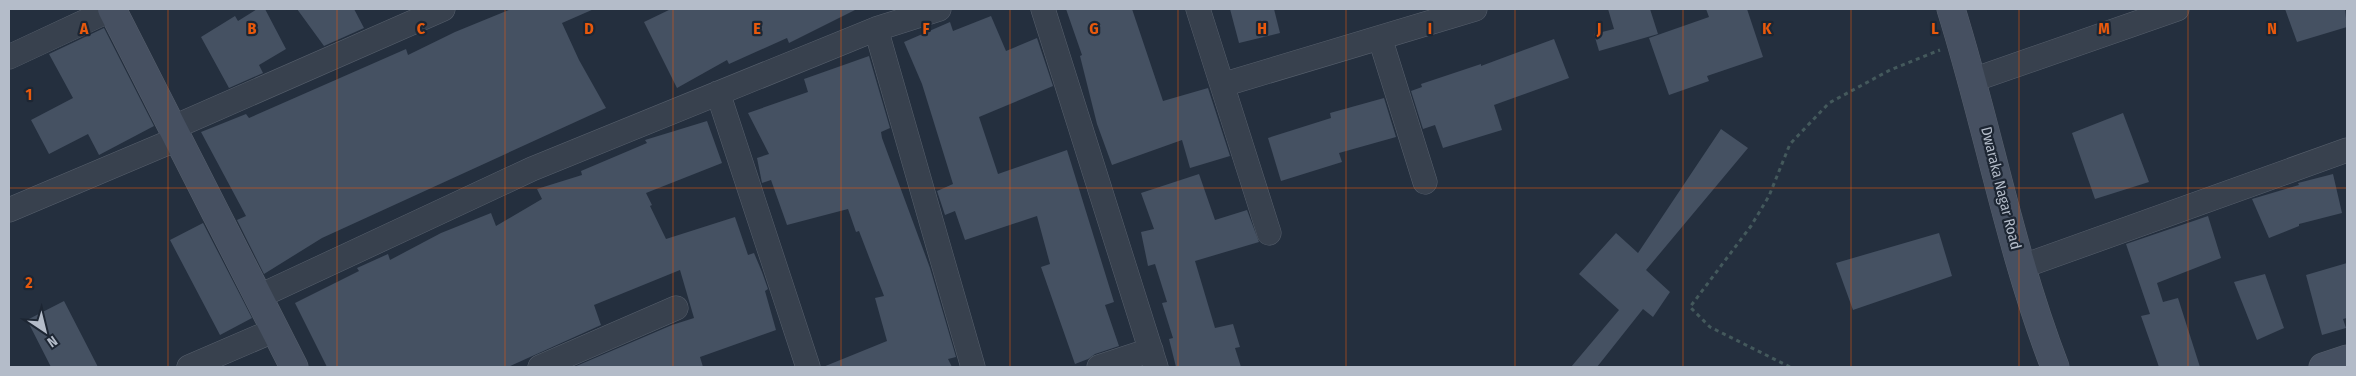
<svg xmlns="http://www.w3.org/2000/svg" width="2356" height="376" viewBox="0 0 2356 376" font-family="'Fira Sans Condensed',sans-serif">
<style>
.building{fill:#455162}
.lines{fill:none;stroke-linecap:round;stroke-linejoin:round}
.street-casing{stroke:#565f6c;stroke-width:25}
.secondary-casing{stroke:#565f6c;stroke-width:29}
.path{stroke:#44595c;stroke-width:3;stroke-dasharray:4 4;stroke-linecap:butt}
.street{stroke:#38414e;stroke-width:24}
.secondary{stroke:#465061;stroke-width:28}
.grid{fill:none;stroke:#e8590c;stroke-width:1;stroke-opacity:0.55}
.labels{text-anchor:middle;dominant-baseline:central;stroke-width:4.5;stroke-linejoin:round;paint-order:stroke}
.street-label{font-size:15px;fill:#b4bcc9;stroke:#1d2633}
.grid-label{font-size:16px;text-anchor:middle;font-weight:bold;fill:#e8590c;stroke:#1d2633;stroke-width:4.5;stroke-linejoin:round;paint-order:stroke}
</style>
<rect width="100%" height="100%" fill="#242f3e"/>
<path class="building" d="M257,9h8l21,40 -27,16 4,8 -34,15 -28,-51 34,-21 3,5z
M297,9h57l10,19 -40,18z
M511,9h83l-32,14 17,37 27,48 -284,130 -58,36 -27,-54 9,-4 -45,-84 45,-18 3,4 157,-69 2,6 47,-23z
M671,9h186l-68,34 -2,-5 -58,26 -2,-4 -50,28 -33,-66z
M1066,9h66l31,92 45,-13 22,68 -40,12 -8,-28 -70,25 -15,-41 -17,-68 2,-1z
M1230,9h44l6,24 -41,10z
M1608,9h42l8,25 -59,17 -5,-17 20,-5z
M1706,9h41l16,48 -56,19 2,5 -40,14 -20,-57 60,-21z
M2285,9h60l2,18 -50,15z
M991,16l15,35 31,-13 16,48 -74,31 19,57 69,-24 47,152 -9,3 14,41 -24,8 -7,5 -13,5 -34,-97 9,-3 -13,-48 -72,24 -10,-29 -10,4 -8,-24 16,-7 -31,-100 -18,-42 46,-20 3,9z
M104,28l50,98 -55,29 -11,-21 -39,20 -18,-34 42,-22 -24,-44z
M1554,39l15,39 -75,27 8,25 -59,18 -8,-23 -12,4 -12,-38 11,-4 -1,-3 60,-20v2z
M869,56l21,72 -9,4 1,6 48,130 26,89 -8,2 4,8h-129l64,-26 -12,-43 9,-2 -25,-65 -3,1 -8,-23 -61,16 -16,-45 -9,3 -5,-25 12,-4 -21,-41 60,-21 -4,-13z
M1384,98l12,39 -57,16 3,9 -61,19 -13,-43 63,-20 -1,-5z
M2123,113l26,69 -54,17 -23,-66z
M707,121l15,42 -76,30 6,12 -2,1 16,33 69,-22 13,38 6,-2 8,19 6,17 -3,2 11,39 -76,27 3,10h-129l98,-42 22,-7 -14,-48 -86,35 7,20 -93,42h-181l-32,-64 64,-32 -2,-3 31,-14 2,6 51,-27 50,-20 5,13 46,-27 -5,-10 45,-14 -1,-4 66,-28 -2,-3z
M1721,129l27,19 -102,122 24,22 -17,25 -10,-8 -46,58h-26l48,-57 -40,-36 37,-41 22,20z
M1199,174l16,46 32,-10 12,32 -64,19 20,67 18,-4 7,23 -5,1 6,19h-65l-7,-28 4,-1 -11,-35 5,-1 -12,-38 -7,2 -7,-34 13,-3 -13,-36z
M2333,174l9,39 -43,11v2l-30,12 -17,-39 47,-14 -1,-2z
M2208,216l13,42 -64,25 6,19 15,-4 22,69h-41l-18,-51 9,-2 -24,-70z
M203,223l49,95 -32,17 -50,-95z
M1939,233l13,43 -99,34 -17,-47z
M2347,263v55l-4,1 3,9 -24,7 -16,-60z
M2265,274l19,54 -27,12 -23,-58z
M64,301l34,66h-47l-24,-47z"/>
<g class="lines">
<defs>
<path id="street" d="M1043,9l113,358
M1198,9l71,224
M876,29l97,338
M1380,38l45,144
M9,57l103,-48
M1973,80l204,-71
M1222,85l253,-76
M718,93l90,274
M172,128l271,-119
M9,210l168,-71
M2021,267l326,-117
M258,297l274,-128 344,-140 63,-20
M189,367l86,-37
M540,367l136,-59
M1099,367l52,-17"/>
<path id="secondary" d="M112,9l182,358
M1951,9c37,118 59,242 104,358
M2323,367l24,-8"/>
</defs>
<use href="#street" class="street-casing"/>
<use href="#secondary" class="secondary-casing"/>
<path class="path" d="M1790,367l-80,-40 -20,-20 61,-81 18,-30 21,-52 39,-41 61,-33 50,-20"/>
<use href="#street" class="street"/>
<use href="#secondary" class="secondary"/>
</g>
<path class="grid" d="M168,9v358M337,9v358M505,9v358M673,9v358M841,9v358M1010,9v358M1178,9v358M1346,9v358M1515,9v358M1683,9v358M1851,9v358M2019,9v358M2188,9v358M9,188h2338"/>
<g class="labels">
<g class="street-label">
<text transform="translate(2001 188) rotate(76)">Dwaraka Nagar Road</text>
</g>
</g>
<g class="grid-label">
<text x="84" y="34">A</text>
<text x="252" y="34">B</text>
<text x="421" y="34">C</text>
<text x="589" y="34">D</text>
<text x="757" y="34">E</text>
<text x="926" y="34">F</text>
<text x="1094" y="34">G</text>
<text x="1262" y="34">H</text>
<text x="1430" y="34">I</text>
<text x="1599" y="34">J</text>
<text x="1767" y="34">K</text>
<text x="1935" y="34">L</text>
<text x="2104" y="34">M</text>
<text x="2272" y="34">N</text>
<text x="29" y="100">1</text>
<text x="29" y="288">2</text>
</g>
<rect width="2356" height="376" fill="none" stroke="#b4bcc9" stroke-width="20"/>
<g transform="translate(45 331) rotate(145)" stroke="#1d2633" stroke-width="4" paint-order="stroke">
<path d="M0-4L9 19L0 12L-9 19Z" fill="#b4bcc9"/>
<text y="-8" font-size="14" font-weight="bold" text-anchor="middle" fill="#b4bcc9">N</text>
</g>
</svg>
